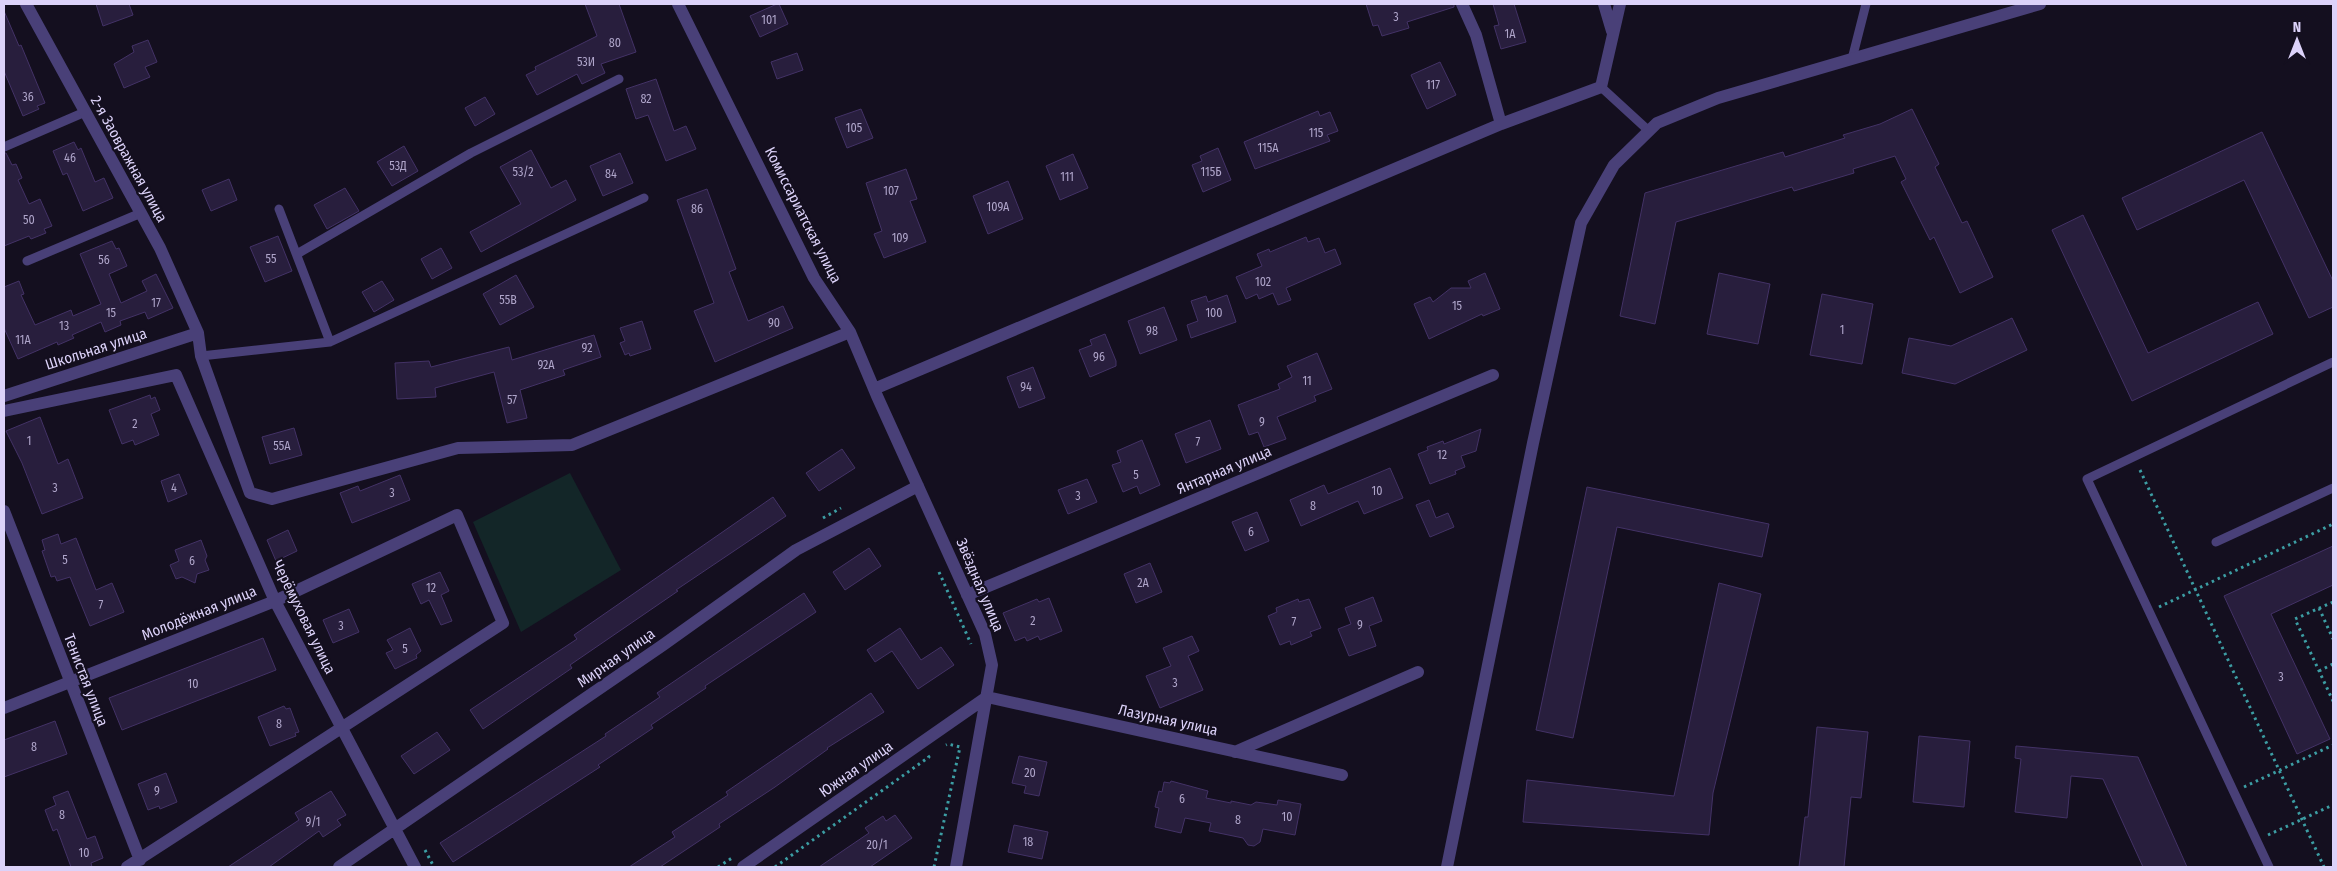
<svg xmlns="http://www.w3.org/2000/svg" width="2337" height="871" viewBox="0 0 2337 871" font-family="'Fira Sans Condensed',sans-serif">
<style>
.green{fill:#132628}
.building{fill:#281e3d;stroke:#433266}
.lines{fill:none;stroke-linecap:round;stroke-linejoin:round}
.path{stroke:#3c9da3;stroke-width:3;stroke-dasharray:2.5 4;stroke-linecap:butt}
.service{stroke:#494078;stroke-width:9}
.minor{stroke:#494078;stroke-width:12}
.labels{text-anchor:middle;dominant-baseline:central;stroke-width:4.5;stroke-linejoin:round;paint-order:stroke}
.number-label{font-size:12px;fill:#afa5ca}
.street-label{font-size:15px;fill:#dcd2f9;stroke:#140f1f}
</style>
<rect width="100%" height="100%" fill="#140f1f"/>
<path class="green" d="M570,473l51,97 -100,62 -48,-110z"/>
<path class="building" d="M96,4h33l4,11 -30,11z
M585,4h34l17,48 -35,12 4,9 -23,11 -5,-10 -40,21 -11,-20 10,-5 -1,-3 62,-31z
M777,4h2l9,20 -28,13 -10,-21z
M1366,4h88v3l-47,15 2,6 -27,8 -4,-11 -5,1z
M1493,4h21l12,38 -25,7 -7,-23 5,-1z
M4,11l15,35 2,-1 24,58 -8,3 2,3 -16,7 -19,-45z
M148,40l9,22 -12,5 5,10 -26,11 -10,-24 20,-12 -2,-6z
M797,53l6,17 -26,9 -6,-17z
M1440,62l16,33 -29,14 -16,-34z
M656,79l18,52 12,-5 10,23 -30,12 -18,-46 -12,4 -10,-30z
M485,97l10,17 -20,12 -10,-18z
M861,109l12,29 -26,10 -12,-30z
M1912,109l27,55 -4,3 27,56 5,-2 26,56 -33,16 -26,-56 -4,3 -29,-58 5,-3 -11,-23 -42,13 1,4 -60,18 -2,-4 -116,35 -21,102 -35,-8 25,-123 138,-41 2,5 60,-19 -2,-3 37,-11z
M1318,111l2,5 10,-4 8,19 -11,4 3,6 -75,28 -11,-27z
M2262,132l71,149v26l-24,11 -65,-138 -107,50 -15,-32z
M74,142l4,8 3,-2 14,34 9,-4 9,20 -30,13 -16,-38 -4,2 -10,-24z
M404,146l14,25 -26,15 -15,-24z
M1218,148l13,32 -28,12 -11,-27 10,-4 -2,-5z
M531,150l20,38 15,-8 10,20 -95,52 -11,-20 51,-28 -21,-37z
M4,153h2l6,12 4,-1 6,14 -4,2 11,24 11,-5 12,27 -8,3 2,4 -15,6 -2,-3 -25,10z
M620,153l13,30 -30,13 -13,-30z
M1073,154l15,34 -28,12 -14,-34z
M906,169l11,30 -7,2 16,41 -42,16 -10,-24 8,-3 -16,-48z
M229,179l8,21 -26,11 -9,-21z
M1008,181l15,38 -35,15 -15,-38z
M345,188l14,23 -32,18 -13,-24z
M707,189l29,80 -7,3 19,49 35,-15 10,22 -78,34 -21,-51 20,-8 -37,-103z
M2083,215l65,138 110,-51 15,32 -141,67 -80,-171z
M278,236l14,35 -27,11 -15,-35z
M1306,237l2,5 11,-4 6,15 10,-4 6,15 -55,24 5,12 -13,5 -5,-12 -14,6 -2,-5 -11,5 -10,-22 26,-11 -5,-12 12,-5 1,3z
M112,241l4,8 3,-1 8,18 -18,8 12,29 26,-12 -5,-10 14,-7 17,34 -25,11 -3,-7 -25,9 1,4 -16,7 -4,-10 -29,13 2,3 -16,7 -1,-3 -39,17 -14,-31v-41l15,-6 5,13 -3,1 14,30 36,-15 2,6 28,-12 -21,-50z
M441,248l11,20 -20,11 -11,-20z
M1485,273l15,36 -17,7 -1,-2 -53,25 -15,-35 16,-7 3,5 18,-14h20l-3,-7z
M1719,273l51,11 -12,60 -51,-10z
M516,275l18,32 -34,18 -17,-31z
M382,281l12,19 -20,12 -12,-20z
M1822,294l51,10 -11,60 -52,-9z
M1227,295l9,27 -45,16 -4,-13 11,-4 -7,-20 15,-5 2,6z
M1164,307l13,33 -37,14 -12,-33z
M2012,318l15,32 -72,34 -53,-11 7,-35 42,8z
M642,321l9,28 -21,7 -1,-3 -4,2 -5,-12 5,-2 -5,-13z
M1105,334l11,27v5l-26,11 -11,-27 13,-5 -2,-5z
M594,335l7,22 -38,13 2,5 -45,15 7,28 -20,5 -13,-51 -59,16 1,9 -39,2 -2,-36 34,-2 2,6 78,-20 3,13z
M1317,353l15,36 -18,7 2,5 -39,16 9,22 -22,8 -6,-15 -9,3 -11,-30 42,-16 -2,-5 14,-7 -5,-11z
M1033,367l12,31 -26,10 -12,-31z
M150,395l1,4 4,-2 5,13 -9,4 8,21 -24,10 -2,-5 -11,4 -13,-34z
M40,417l18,47 10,-5 15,39 -41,16 -20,-51 -16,-32z
M1210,420l11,29 -35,14 -11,-29z
M294,428l8,27 -32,9 -8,-27z
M1481,429l-5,22 -15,5 4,11 -10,4 1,3 -26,10 -12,-30 10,-4 -1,-3 16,-6 1,3z
M1142,440l18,45 -20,9 -3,-8 -14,6 -11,-27 9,-3 -4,-11z
M842,449l13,19 -36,23 -13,-18z
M1390,468l13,30 -39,16 -6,-13 -57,25 -11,-26 34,-15 4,9z
M179,474l8,20 -19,8 -7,-21z
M400,475l10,25 -58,23 -12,-30 18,-7 2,5z
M1087,479l10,23 -29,12 -10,-24z
M1587,487l182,37 -7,33 -145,-30 -44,211 -37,-8z
M773,497l13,19 -110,74 2,1 -108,74 2,3 -89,61 -13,-19 107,-71 -3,-4z
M1429,500l7,18 12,-5 6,14 -24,10 -14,-32z
M1257,512l12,29 -24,10 -13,-29z
M288,530l9,21 -21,10 -9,-21z
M58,534l3,10 15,-6 20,52 16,-7 12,29 -34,14 -20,-49 -13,4 -2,-5 -4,1 -9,-26 3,-1 -3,-10z
M201,540l6,16 -2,4 4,10 -12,4 -2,9 -13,-6 -6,2 -6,-14 9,-4 -4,-11z
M2333,546v39l-62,29 59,125 -33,15 -73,-158z
M869,548l12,18 -36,24 -12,-18z
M1150,563l12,29 -26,11 -12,-29z
M440,572l9,19 -8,4 11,26 -11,4 -12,-25 -8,4 -9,-20z
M1719,583l42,11 -48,199 -4,42 -186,-13 4,-42 147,16z
M804,593l12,19 -111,74 1,2 -55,37 2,3 -55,37 2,2 -147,95 -13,-19 166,-107 -1,-2 55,-37 -3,-4z
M1373,597l9,24 -13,5 7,20 -27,10 -11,-27 13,-5 -6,-16z
M1049,598l13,33 -22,9 -2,-4 -11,5 -2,-4 -10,4 -12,-28 34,-14 2,3z
M1298,599l1,3 10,-3 12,29 -11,4 2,4 -21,9 -1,-4 -10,4 -12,-29 9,-4 -1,-4z
M349,609l10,23 -26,11 -10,-23z
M410,628l11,23 -5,4 1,3 -22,11 -9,-16 7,-3 -6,-10z
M900,628l21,32 20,-13 13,18 -36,24 -26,-38 -17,11 -8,-12z
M1192,636l7,15 -11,5 15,34 -43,18 -14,-32 25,-10 -8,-18z
M263,638l13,32 -154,60 -13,-32z
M871,693l13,19 -57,36 1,1 -53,38 -56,37 1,3 -60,40h-31l46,-30 -3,-5 56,-37 -2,-3z
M284,706l2,3 4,-1 9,24 -4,1 1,3 -26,10 -12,-29z
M55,721l12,33 -63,23v-37z
M1817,727l51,5 -7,66 -10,-1 -7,70h-45l6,-50h3z
M437,732l13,18 -36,24 -13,-18z
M1919,736l51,5 -6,66 -51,-5z
M2016,746l122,11 49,110h-44l-40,-88 -32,-3 -4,42 -52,-6 6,-53 -6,-1z
M1019,756l28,6 -8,34 -15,-3 2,-7 -14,-3z
M166,773l11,29 -17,7 -1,-3 -11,4 -10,-26z
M1171,781l37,10 -2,7 25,5v-2l20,4 5,-3 21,3 1,-5 23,4 -6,31 -32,-6 -3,13 -6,4 -6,-1 -5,-7 -34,-7 2,-8 -26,-5 -4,15 -26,-6 4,-19 -4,-1 4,-16 3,1 2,-10 6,1z
M68,791l19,48 8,-3 8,22 -12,5 1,4h-21l-14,-38 -4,2 -8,-21 11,-5 -3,-8z
M331,791l15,24 -9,5 4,5 -18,12 -4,-6 -50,36h-41l71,-47 -4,-7z
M895,815l17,23 -42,29h-51l50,-34 -4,-5 18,-12 3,5z
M1014,825l34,7 -6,27 -34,-7z"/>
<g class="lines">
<path class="path" d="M2140,470l184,397
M823,518l18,-10
M939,572l32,72
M2333,602l-38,17 38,82
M2159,607l174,-83
M2319,608l14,31
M2319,671l14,-7
M2244,787l89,-42
M2268,835l65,-30
M425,850l9,17
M718,867l14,-9
M775,867l154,-110 -2,-3
M934,867l26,-120 -12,-3 -2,1"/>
<path class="service" d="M1852,59l14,-55
M1601,87l48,44
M4,147l81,-35
M279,209l51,133
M297,254l174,-101 148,-74
M27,261l114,-48
M201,356l129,-14 314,-144
M2216,542l117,-54
M2269,867l-182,-388 246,-117"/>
<path class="minor" d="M26,4l134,244 38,85 3,23 49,137 22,6 186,-51 114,-3 278,-113 -36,-54 -136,-274
M1462,4l14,31 25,89
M1604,4l8,27
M850,332l27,64 108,238 7,31 -36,202
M874,389l627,-265 100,-37 19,-83
M4,396l194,-63
M4,411l172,-36 99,226 140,266
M4,511l136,349
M967,595l526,-220
M4,708l271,-107 182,-86 46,108 -376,244
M1235,752l183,-80
M339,867l324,-222 133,-95 122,-64
M743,867l244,-170 355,78
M1447,867l86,-424 48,-220 33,-58 43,-42 61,-25 322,-94"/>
</g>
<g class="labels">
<g class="number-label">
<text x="1396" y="17">3</text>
<text x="769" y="20">101</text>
<text x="1510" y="34">1А</text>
<text x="615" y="43">80</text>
<text x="586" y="62">53И</text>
<text x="1433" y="85">117</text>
<text x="28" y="97">36</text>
<text x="646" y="99">82</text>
<text x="854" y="128">105</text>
<text x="1316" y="133">115</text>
<text x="1268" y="148">115А</text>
<text x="70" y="158">46</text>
<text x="398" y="166">53Д</text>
<text x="523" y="172">53/2</text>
<text x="1211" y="172">115Б</text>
<text x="611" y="174">84</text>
<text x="1067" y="177">111</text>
<text x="891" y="191">107</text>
<text x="998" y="207">109А</text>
<text x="697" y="209">86</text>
<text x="29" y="220">50</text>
<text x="900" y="238">109</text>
<text x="271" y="259">55</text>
<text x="104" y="260">56</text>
<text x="1263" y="282">102</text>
<text x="508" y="300">55В</text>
<text x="156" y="303">17</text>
<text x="1457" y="306">15</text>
<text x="111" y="313">15</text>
<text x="1214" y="313">100</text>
<text x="774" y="323">90</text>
<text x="64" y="326">13</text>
<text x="1842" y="330">1</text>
<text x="1152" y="331">98</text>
<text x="23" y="340">11А</text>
<text x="587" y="348">92</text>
<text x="1099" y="357">96</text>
<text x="546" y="365">92А</text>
<text x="1307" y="381">11</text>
<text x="1026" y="387">94</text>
<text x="512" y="400">57</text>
<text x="1262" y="422">9</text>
<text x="135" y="424">2</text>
<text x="29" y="441">1</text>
<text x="1198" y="442">7</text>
<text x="282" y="446">55А</text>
<text x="1442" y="455">12</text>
<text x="1136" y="475">5</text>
<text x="55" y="488">3</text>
<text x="174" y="488">4</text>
<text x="1377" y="491">10</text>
<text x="392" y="493">3</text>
<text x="1078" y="496">3</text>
<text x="1313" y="506">8</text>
<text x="1251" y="532">6</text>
<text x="65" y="560">5</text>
<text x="192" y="561">6</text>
<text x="1143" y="583">2А</text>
<text x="431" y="588">12</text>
<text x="101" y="605">7</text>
<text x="1033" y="621">2</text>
<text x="1294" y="622">7</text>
<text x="1360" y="625">9</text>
<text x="341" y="626">3</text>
<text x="405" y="649">5</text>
<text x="2281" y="677">3</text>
<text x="1175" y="683">3</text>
<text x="193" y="684">10</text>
<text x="279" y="724">8</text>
<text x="34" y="747">8</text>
<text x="1030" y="773">20</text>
<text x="157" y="791">9</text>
<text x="1182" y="799">6</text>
<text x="62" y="815">8</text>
<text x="1287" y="817">10</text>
<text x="1238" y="820">8</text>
<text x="313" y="822">9/1</text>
<text x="1028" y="842">18</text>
<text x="877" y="845">20/1</text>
<text x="84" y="853">10</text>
</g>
<g class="street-label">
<text transform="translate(129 159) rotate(61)">2-я Заовражная улица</text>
<text transform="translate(803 215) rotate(63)">Комиссариатская улица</text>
<text transform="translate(96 349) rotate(-18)">Школьная улица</text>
<text transform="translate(1224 470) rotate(-23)">Янтарная улица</text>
<text transform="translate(980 585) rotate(67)">Звёздная улица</text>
<text transform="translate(199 613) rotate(-22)">Молодёжная улица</text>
<text transform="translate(304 617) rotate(64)">Черёмуховая улица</text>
<text transform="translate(616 658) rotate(-35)">Мирная улица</text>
<text transform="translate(86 680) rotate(69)">Тенистая улица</text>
<text transform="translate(1168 720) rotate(12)">Лазурная улица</text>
<text transform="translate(856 769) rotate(-35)">Южная улица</text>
</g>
</g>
<rect width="2337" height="871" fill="none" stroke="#dcd2f9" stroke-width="10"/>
<g transform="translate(2297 40)" stroke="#140f1f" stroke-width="4" paint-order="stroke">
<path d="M0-4L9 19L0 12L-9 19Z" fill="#dcd2f9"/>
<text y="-8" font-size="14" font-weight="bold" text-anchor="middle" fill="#dcd2f9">N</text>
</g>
</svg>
